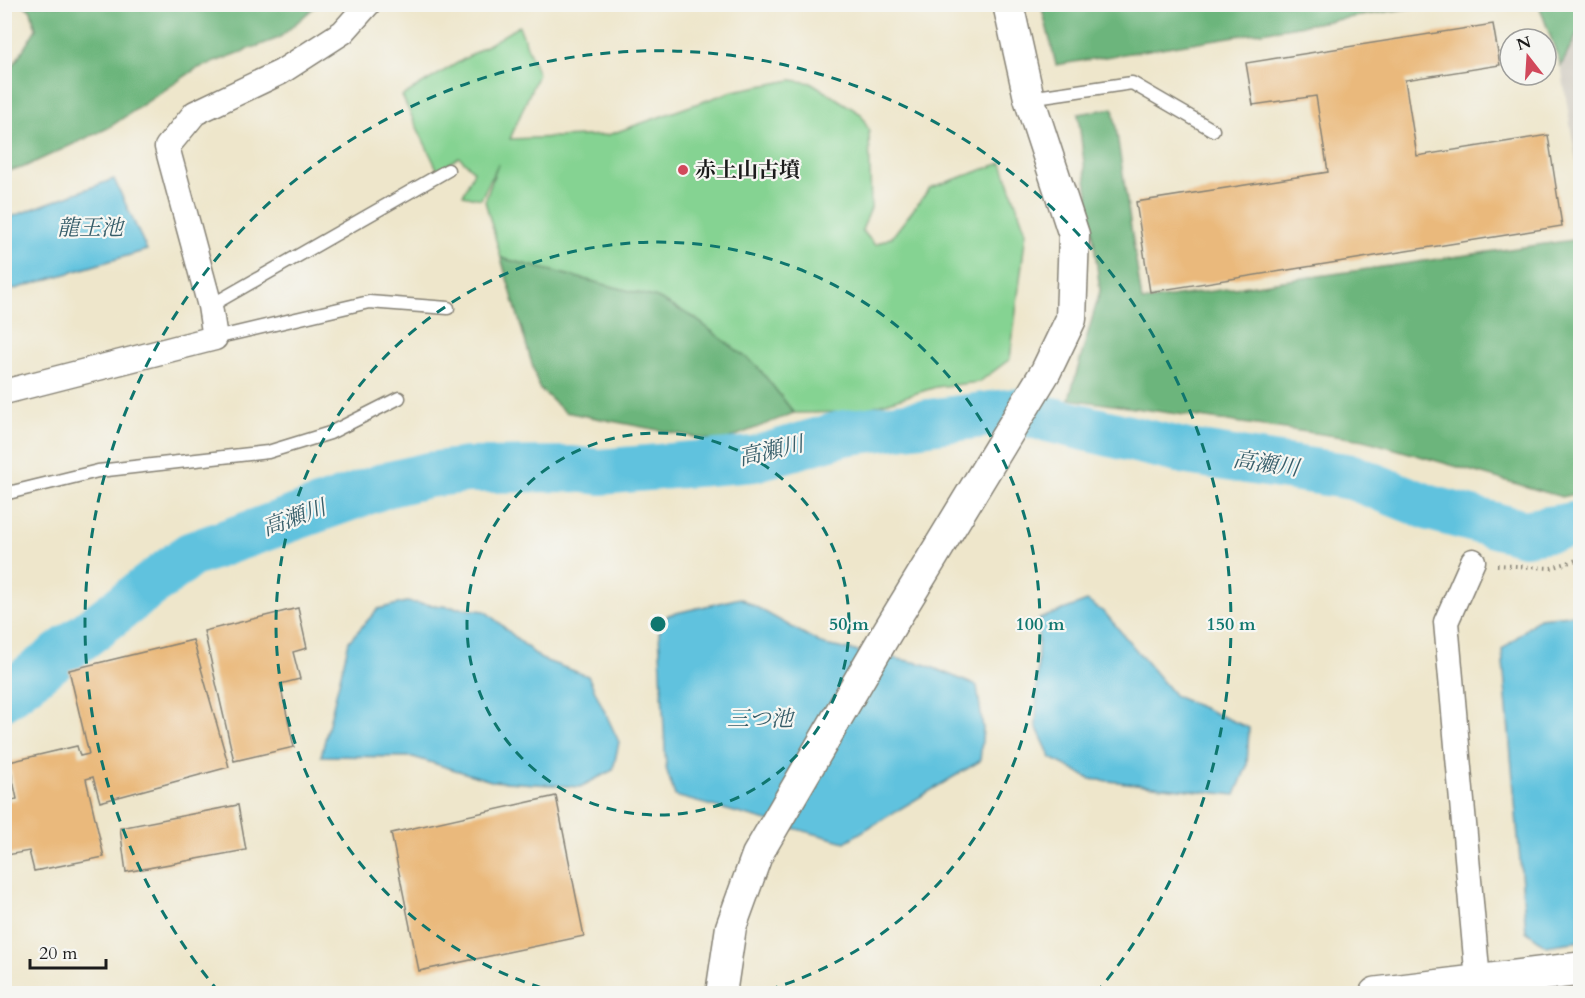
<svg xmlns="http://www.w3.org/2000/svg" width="1585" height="998" viewBox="0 0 1585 998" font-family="Cardo,'Noto Serif JP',serif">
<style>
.industrial{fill:#c9c3b8}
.green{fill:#85d392;stroke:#507857;stroke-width:1.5}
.forest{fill:#6cb57c;stroke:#44684c;stroke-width:1.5}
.water{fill:#60c2de;stroke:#3e6f7d;stroke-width:1.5}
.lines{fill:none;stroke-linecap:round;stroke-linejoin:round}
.river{stroke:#60c2de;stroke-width:46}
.building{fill:#eab97b}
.service-casing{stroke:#858174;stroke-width:15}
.minor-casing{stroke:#858174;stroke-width:27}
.tertiary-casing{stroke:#858174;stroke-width:33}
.primary-casing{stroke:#858174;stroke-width:36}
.path{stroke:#858174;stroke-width:4;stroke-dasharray:1.5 4.5;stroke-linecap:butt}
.service{stroke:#fff;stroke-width:12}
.minor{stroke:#fff;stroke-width:24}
.tertiary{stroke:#fff;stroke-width:30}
.primary{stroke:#fff;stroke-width:33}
.ring{fill:none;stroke:#0f766e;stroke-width:3;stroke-dasharray:10 8}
.poi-dot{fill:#d1495b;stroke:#f6f6f2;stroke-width:2}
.labels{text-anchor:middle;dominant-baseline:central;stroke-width:4.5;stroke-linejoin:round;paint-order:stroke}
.poi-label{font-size:21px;font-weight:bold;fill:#1c1c1c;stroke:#f6f6f2;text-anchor:start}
.water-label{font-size:22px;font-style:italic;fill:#375e6a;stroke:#f6f6f2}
.centre{fill:#0f766e;stroke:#f6f6f2;stroke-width:3}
.ring-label{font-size:18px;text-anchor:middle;font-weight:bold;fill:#0f766e;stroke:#f6f6f2;stroke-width:4.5;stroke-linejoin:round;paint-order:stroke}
</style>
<rect width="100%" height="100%" fill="#f6f6f2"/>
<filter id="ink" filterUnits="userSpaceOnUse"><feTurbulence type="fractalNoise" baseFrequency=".0167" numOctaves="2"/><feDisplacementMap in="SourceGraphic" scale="12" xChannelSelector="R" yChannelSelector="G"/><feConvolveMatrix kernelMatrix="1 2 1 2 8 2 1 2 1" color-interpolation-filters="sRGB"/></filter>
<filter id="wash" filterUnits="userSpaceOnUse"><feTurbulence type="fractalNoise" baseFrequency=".008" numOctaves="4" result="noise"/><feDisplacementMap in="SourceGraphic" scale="24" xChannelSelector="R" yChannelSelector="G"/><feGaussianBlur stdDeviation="1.35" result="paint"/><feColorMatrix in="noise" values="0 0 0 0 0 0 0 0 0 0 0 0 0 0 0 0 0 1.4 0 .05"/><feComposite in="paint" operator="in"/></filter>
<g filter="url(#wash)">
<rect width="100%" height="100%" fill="#eee6cb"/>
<path class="industrial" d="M1580,28v158l-19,-120z"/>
<path class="green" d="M519,26l19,48 -28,65 98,-4 125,-44 59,-11 20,3 49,31 8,17 2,77 -9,22 13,15 17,-8 38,-49 72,-25 24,69 -16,127 -31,23 -43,5 -80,25 -62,1 -37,-47 -64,-49 -36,-19 -156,-40 -16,-57 13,-37 -17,35 -18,-4 11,-24 -15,-14 -21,14 -36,-75z"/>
<path class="forest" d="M1041,4h387v1l-372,60z
M24,5h293l-38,33 -83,31 -88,59 -86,40 -17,3v-92l31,-50 -5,-18z
M1539,5h41v23l-19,38z
M1113,108l29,193 438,-62v254l-18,4 -198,-57 -295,-41 31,-108 -22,-177z
M501,258l156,40 36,19 64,49 37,47 -74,29 -155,-30 -26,-24z"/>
<path class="water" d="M114,179l33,71 -142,42v-73z
M740,598l84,47 100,19 53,22 6,43 -3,32 -135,81 -170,-46 -9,-28 -7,-136 9,-17z
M1087,601l18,12 70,83 74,32 -2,38 -12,29 -145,-16 -39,-21 -15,-32 3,-107z
M406,602l79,9 56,48 47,17 31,66 -6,28 -33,17 -89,-6 -78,-24 -92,-1 28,-115 29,-32z
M1580,614v327l-34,5 -20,-15 -24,-281 37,-32z"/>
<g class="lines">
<path class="river" d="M4,697l186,-142 196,-70 42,-10 39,-5 106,-1 27,3 154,-13 90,-26 170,-22 173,41 165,25 78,31 94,25 56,-9"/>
</g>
<g id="blocks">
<path class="building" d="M1493,24l7,41 -95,15 12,76 131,-21 14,91 -412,66 -14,-90 192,-30 -12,-76 -63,9 -7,-42z
M298,608l9,40 -14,4 7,27 -20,5 14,63 -60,14 -30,-130z
M193,640l36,127 -129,35 -7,-25 -7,2 18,78 -70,14 -5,-20 -22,4 -3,-11v-42l13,-3 -8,-37 68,-16 3,10 9,-2 -20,-84z
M556,796l28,140 -165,35 -28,-138z
M238,805l8,45 -120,22 -6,-44z"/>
</g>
</g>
<g filter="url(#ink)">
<use href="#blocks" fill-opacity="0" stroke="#858174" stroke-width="1.5"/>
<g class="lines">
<defs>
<path id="service" d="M1029,98l103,-15 81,47
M210,306l238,-136
M215,338l154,-36 79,6
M4,494l94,-23 170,-19 62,-19 69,-35"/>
<path id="minor" d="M4,392l211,-54 -5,-32 -43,-159 28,-34 86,-41 62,-40 25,-28
M1473,561l-27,61 32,359"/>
<path id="tertiary" d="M721,994l10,-67 26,-72 129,-221 160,-263 25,-52 3,-84 -45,-137 -21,-94"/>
<path id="primary" d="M1376,994l204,-25"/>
</defs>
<use href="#service" class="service-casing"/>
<use href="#minor" class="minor-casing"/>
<use href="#tertiary" class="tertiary-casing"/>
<use href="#primary" class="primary-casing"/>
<path class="path" d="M1497,565l54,3 29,-9"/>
<use href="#service" class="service"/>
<use href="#minor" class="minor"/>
<use href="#tertiary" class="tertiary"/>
<use href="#primary" class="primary"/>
</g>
</g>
<g class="ring">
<circle cx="658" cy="624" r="191"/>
<path d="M559 993A382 382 0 1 1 757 993"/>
<path d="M219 992A573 573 0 1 1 1097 992"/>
</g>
<circle class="poi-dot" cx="683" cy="170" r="6"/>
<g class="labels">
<g class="poi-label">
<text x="695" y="170">赤土山古墳</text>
</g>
<g class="water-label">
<text x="90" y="228">龍王池</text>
<text transform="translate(771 451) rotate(-13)">高瀬川</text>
<text transform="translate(1266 464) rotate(8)">高瀬川</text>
<text transform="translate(294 518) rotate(-20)">高瀬川</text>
<text x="760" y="719">三つ池</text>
</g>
</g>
<circle cx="658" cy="624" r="9" class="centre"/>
<g class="ring-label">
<text x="849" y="630">50 m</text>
<text x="1040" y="630">100 m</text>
<text x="1231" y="630">150 m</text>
</g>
<rect width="1585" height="998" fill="none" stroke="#f6f6f2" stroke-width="24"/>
<g transform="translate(1528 57) rotate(343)"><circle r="28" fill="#f6f6f2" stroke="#9f9f9c" stroke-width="1.5"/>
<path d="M0-4.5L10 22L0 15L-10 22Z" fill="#d1495b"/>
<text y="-9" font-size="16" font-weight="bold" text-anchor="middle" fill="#1c1c1c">N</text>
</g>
<path d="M30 959v9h76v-9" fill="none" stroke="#1c1c1c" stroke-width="3"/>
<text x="39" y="959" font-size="18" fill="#1c1c1c" stroke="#f6f6f2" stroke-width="4.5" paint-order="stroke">20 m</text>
</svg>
